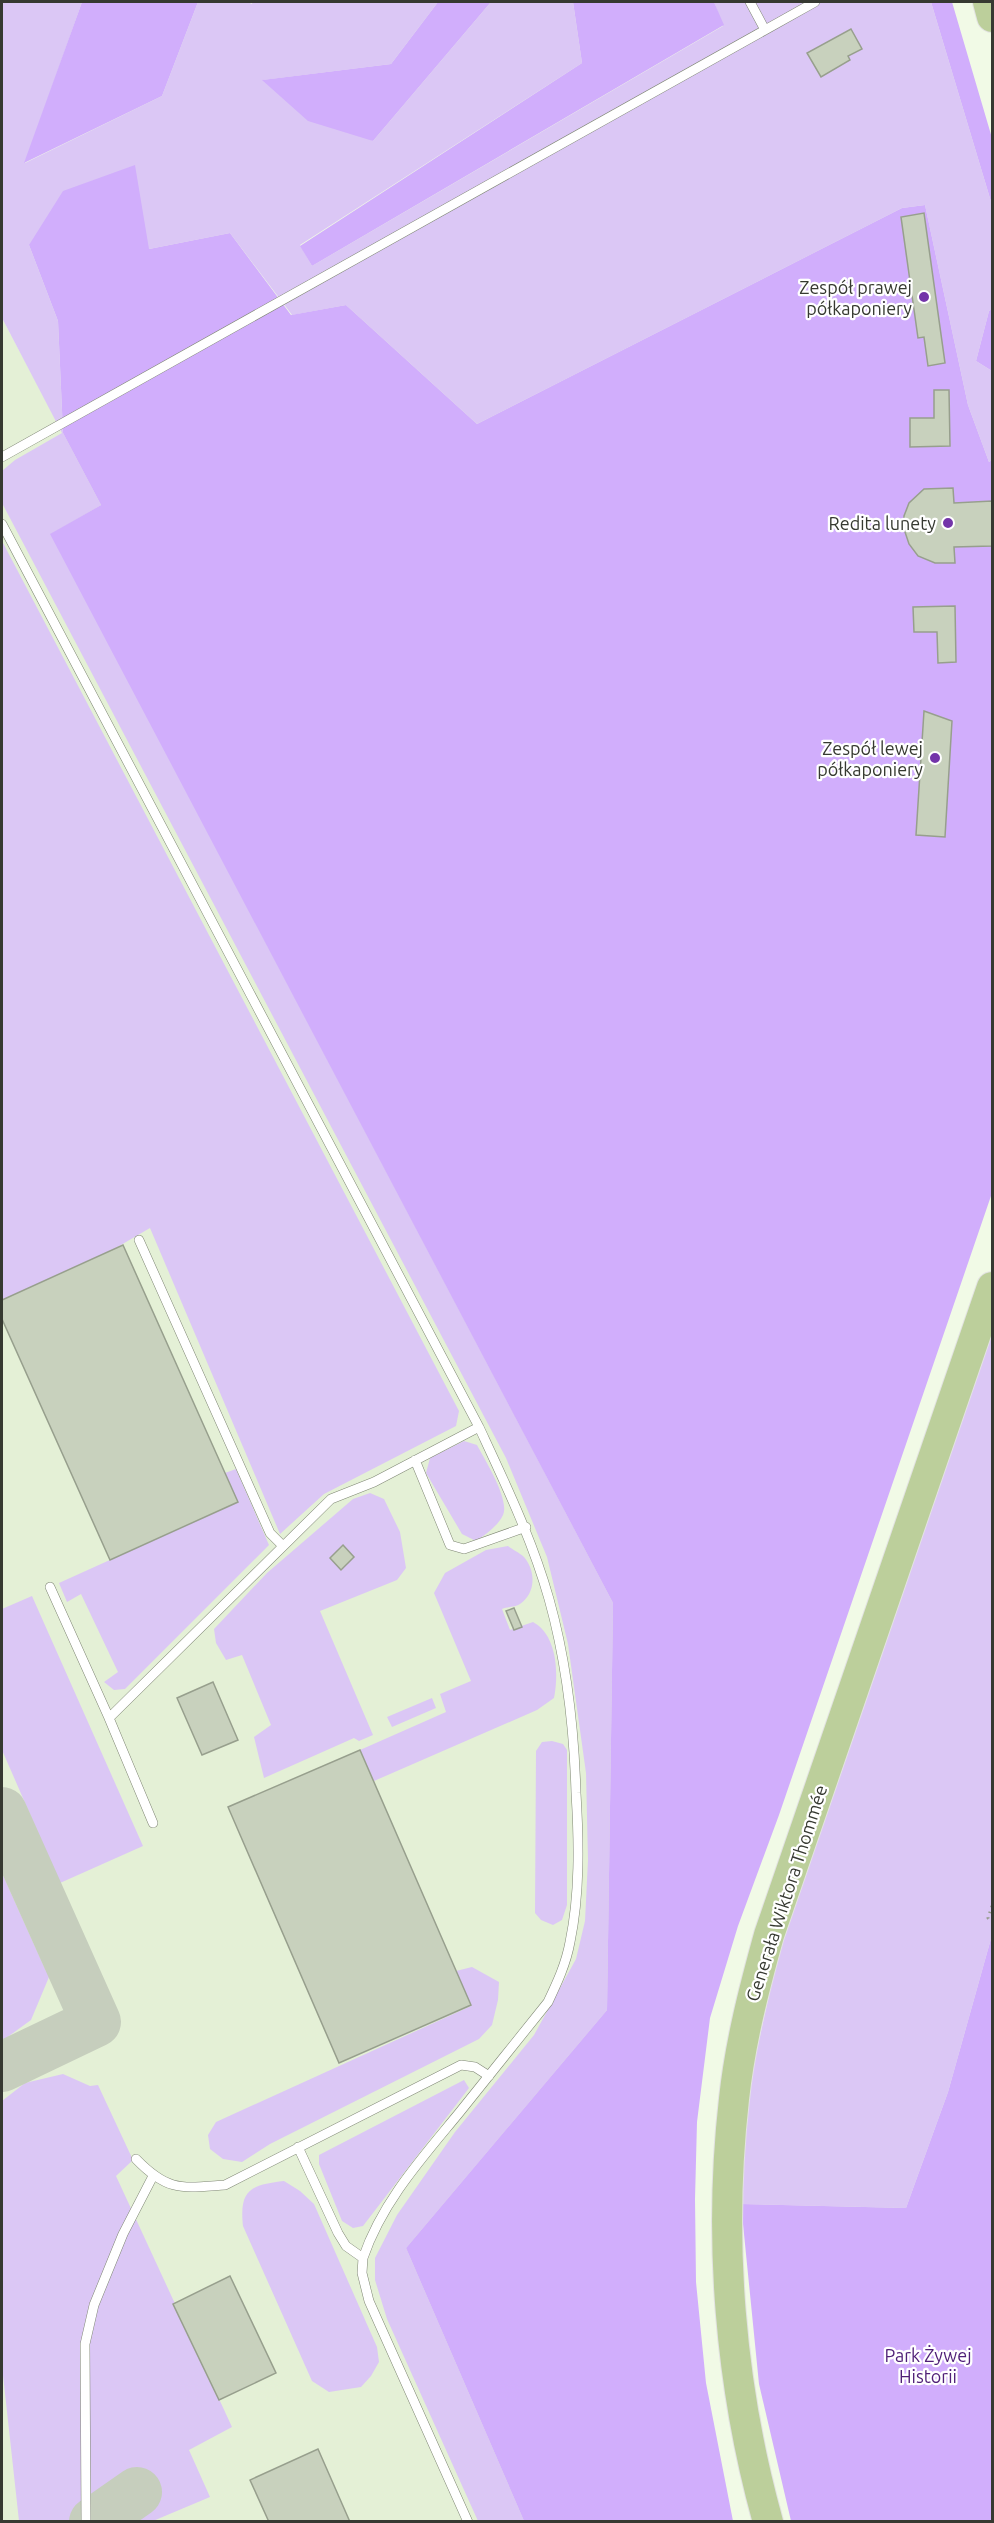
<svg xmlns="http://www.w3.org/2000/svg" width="994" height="2523" viewBox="0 0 994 2523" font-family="Ubuntu,sans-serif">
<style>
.built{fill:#e4f0d6}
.green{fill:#dbc7f5}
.forest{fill:#d1aefc}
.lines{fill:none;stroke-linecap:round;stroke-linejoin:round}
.taxiway{stroke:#c6cebd;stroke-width:50}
.building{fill:#c8d1bd;stroke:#979f8d;stroke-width:1.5}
.lane-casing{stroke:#7f8674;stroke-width:10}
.primary-casing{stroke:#e3e3e2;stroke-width:32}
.path{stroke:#969c8e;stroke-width:3;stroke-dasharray:1.5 4.5;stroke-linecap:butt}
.lane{stroke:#fff;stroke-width:9}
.primary{stroke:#bccf9b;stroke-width:30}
.poi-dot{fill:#7334a9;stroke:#fff;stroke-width:2}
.labels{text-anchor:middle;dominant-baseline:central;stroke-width:4.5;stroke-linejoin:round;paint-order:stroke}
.poi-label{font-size:18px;fill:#363931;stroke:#fff;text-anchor:end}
.street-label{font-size:18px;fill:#363931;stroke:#fff}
.park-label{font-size:18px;fill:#4f1f77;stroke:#fff}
</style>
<rect width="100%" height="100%" fill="#f1fae6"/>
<path class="built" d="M2,318l99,187 -50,29 562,1069 -6,407 -201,238 118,273h-522z"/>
<path class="green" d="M2,2h80l-57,161 137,-67 36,-94h52l1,2 3,-2h184l-47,62 -128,16 110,61 118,-139h82l9,61 -282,182 12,21 411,-240 -9,-24h217l61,203v104l-3,2 -13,50 16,10v89l-3,2 -21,-57 -43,-200 -23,3 -425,216 -131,-119 -54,10 -62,-82 -81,16 -120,-4 29,76 5,112 38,72 -50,29 562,1069 -6,407 -201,238 118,273h-46l-91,-202 -12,-39v-22l22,-43 58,-83 79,-97 42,-76 9,-38 3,-61 -2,-87 -18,-129 -21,-87 -41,-99 -504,-955v-32l13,-11 47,-27 -60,-115z
M2,541l457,870 -3,15 -132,68 -44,40 -130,-306 -36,21 -112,51z
M992,1334v601l-44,157 -42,116 -165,-4 7,-114 29,-131z
M464,1441l13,4c8,15 33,55 26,70 -5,11 -17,19 -27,26l-14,-7 -36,-61 4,-15z
M236,1469l33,76 -144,144 -11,1 -10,-8 14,-10 -37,-78 -14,8 -8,-19 179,-81 -13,-29z
M370,1493l14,6 16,33 6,36 -9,12 -77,31 53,124 -14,6 -5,-3 -90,40 -10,-41 17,-12 -29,-70 -16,5 -10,-17 -2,-14 53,-56 86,-74z
M508,1546c5,4 12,7 16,11 12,14 12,36 -4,47 -4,3 -13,3 -18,5l8,21 23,-8c24,13 26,51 21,76l-17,12 -163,71 -14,-31 86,-38 -6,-18 31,-13 -37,-88 11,-20 41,-23z
M32,1596l111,250 -83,37 -58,-133v-141z
M432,1698l4,10 -44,19 -5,-10z
M552,1741l11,3 4,6v155l-5,15 -9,5 -12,-5 -6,-7 1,-162 6,-9z
M2,1873l44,98 7,-3 2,6 -6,3 -18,43 -29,21z
M472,1967l27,15 -1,18 -6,25 -13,14 -209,105 -28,18 -19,-3 -13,-10 -2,-14 8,-13 255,-116 -15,-35z
M63,2074l27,12 8,-1 35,75 -17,16 116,251 -43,23 21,47 -57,24h-134l-17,-155v-265l23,-18z
M464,2080l5,8 -106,138 -10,2 -11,-7 -23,-57v-9z
M284,2181l16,10 14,13 63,143 2,15 -8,14 -10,11 -32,5 -17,-11 -69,-155c-4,-37 8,-41 41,-45z"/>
<path class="forest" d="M82,2h116l-36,94 -138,67z
M438,2h53l-118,139 -65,-20 -46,-41 129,-16z
M573,2h141l10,23 -412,241 -12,-20 282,-183z
M931,2h21l40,136v67z
M135,165l14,84 81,-16 61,82 55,-10 131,119 425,-216 23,-3 43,200 21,57 3,-2v733l-213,622 -41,111 -28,92 -13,104 -2,77 1,83 10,101 27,138h-209l-118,-273 201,-238 6,-407 -563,-1069 51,-29 -38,-72 -5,-112 -29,-76 34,-54z
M992,309v62l-16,-10 13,-50z
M992,1935v586h-201l-32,-137 -18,-180 165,4 42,-116z"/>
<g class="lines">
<path class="taxiway" d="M2,1812l94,210 -94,45
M94,2522l43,-30"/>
</g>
<path class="building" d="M851,29l11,20 -14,7 2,4 -29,17 -14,-24z
M924,213l21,150 -17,3 -4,-29 -6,1 -17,-121z
M934,390h15l1,56 -40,1v-29h24z
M953,488l1,15 38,-2v45l-38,1 1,16h-20l-17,-7 -9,-12 -5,-15v-13l5,-13 15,-14z
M955,606l1,56 -18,1 -1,-31h-23l-1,-25z
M924,711l28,10 -7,116 -29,-2z
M123,1245l115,257 -128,58 -108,-241v-19z
M343,1545l11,12 -13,13 -11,-12z
M514,1608l8,19 -8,3 -8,-19z
M213,1682l25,58 -36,15 -25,-57z
M360,1750l111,255 -132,58 -111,-256z
M230,2276l46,97 -57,27 -46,-96z
M318,2449l32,73h-81l-19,-42z"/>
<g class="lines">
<defs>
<path id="lane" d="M750,2l15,28
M2,457l813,-455
M2,524l477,903c26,56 53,112 70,172 18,64 25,128 27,194 3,49 4,101 -6,149 -4,22 -13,41 -22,60 -30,37 -59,74 -89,111 -37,45 -77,89 -96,145
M139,1240l131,293 13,13
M415,1460l35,85 14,4 62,-22
M50,1587l59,131
M153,1823l-44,-105 222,-219 43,-17 105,-55
M298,2147l40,86 8,13 17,12 -1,15 7,28 99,221
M136,2159c32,33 45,29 89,26l236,-120 14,2 14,9
M86,2522l-1,-178 9,-39 29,-71 30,-58"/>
<path id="primary" d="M988,2l4,15
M768,2522c-38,-136 -50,-283 -34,-423 6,-56 20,-110 35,-164l223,-648"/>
</defs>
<use href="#lane" class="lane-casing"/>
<use href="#primary" class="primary-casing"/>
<path class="path" d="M992,1906l-4,12 4,3"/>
<use href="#lane" class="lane"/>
<use href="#primary" class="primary"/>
</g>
<g class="poi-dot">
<circle cx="924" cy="297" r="6"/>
<circle cx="948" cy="523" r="6"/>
<circle cx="935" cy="758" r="6"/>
</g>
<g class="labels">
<g class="poi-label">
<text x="912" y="287">Zespół prawej<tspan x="912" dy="21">półkaponiery</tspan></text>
<text x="936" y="523">Redita lunety</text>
<text x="923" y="748">Zespół lewej<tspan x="923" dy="21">półkaponiery</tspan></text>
</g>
<g class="street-label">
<text transform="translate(786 1893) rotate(-72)">Generała Wiktora Thommée</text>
</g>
<g class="park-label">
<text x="928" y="2355">Park Żywej<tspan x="928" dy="21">Historii</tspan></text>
</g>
</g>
<rect width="994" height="2523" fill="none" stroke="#363931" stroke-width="6"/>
</svg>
